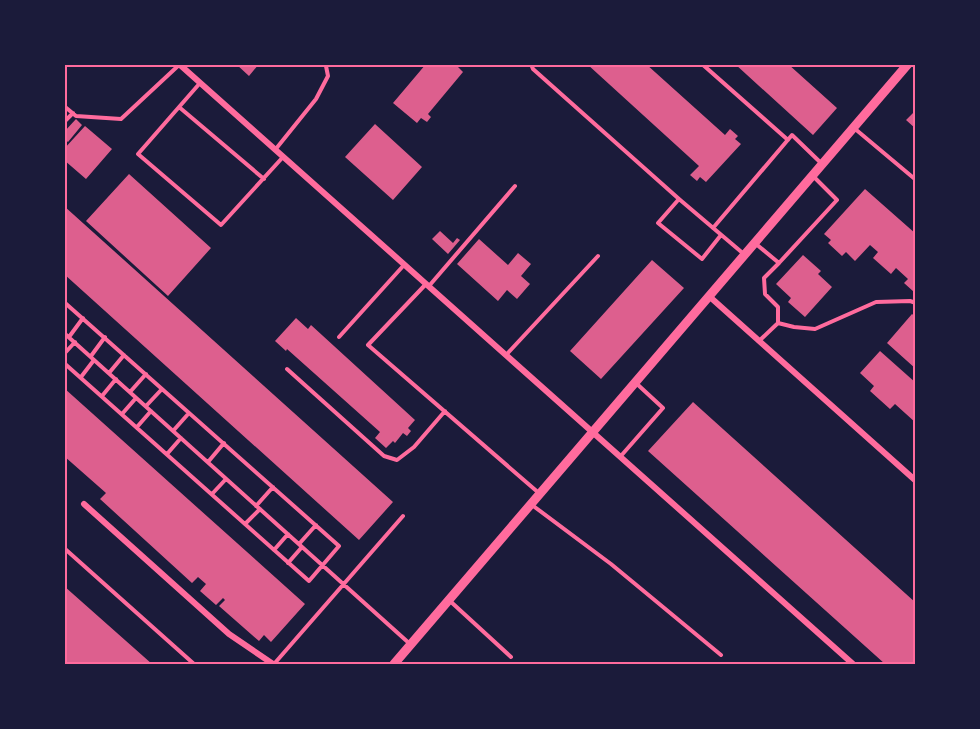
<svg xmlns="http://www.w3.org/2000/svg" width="980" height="729" viewBox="0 0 980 729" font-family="'Nunito Sans',sans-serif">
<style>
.building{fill:#dd5f8e}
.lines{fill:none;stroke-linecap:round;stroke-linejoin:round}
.service{stroke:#ff6b9d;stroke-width:4}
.minor{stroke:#ff6b9d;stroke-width:6}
.tertiary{stroke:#ff6b9d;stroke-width:9}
.neatline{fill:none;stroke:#ff6b9d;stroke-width:2}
</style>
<rect width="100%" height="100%" fill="#1b1b3a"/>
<path class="building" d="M236,64h23l-10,12z
M426,64h29l8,8 -35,42 3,3 -4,5 -6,-4 -4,5 -24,-20z
M587,64h59l79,71 5,-6 8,7 -3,3 6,5 -35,38 -6,-5 -3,4 -7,-6 9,-9z
M735,64h53l49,44 -24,27z
M916,110v19l-10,-9z
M76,119l6,6 -14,17 -4,-3v-7z
M375,124l47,43 -29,33 -48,-43z
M85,126l27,23 -26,30 -22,-19v-11z
M129,174l82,74 -43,48 -82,-75z
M865,189l51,45v56l-2,2 -10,-9 4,-4 -12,-11 -5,6 -18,-16 5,-6 -8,-7 -15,16 -9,-9 -4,4 -14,-13 3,-3 -7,-6z
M64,206l329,296 -34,38 -295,-266z
M440,231l13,12 4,-5 3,2 -12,14 -16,-15z
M479,239l29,26 10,-12 13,11 -10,12 9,8 -13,15 -10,-9 -9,11 -41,-37z
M803,255l18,16 -3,3 14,13 -27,30 -17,-15 3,-4 -15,-14z
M652,260l32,28 -83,91 -31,-28z
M912,314l4,3v52l-29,-26z
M296,318l12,11 3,-4 104,95 -7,8 3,3 -4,5 -4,-3 -8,10 -2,-2 -7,7 -11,-10 5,-6 -93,-83 -1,2 -11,-10z
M880,351l36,32v40l-21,-19 -5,5 -20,-18 4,-5 -14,-13z
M64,388l241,216 -34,38 -7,-7 -5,6 -40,-35 6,-6 -2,-2 -7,7 -16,-14 6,-7 -8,-7 -6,6 -92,-84 6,-6 -42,-37z
M693,402l223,201v61h-31l-237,-213z
M64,586l88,78h-88z"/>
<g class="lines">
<path class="service" d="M531,64l2,5 146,130
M702,64l86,76
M64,66l1,-2
M200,83l-62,71 83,71 62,-68
M64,106l12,10 45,3 58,-54
M179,107l85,72
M64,122l9,-9
M854,128l62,52
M275,150l41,-51 12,-23 -2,-10
M713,228l79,-93 29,28
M721,235l-19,24 -44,-36 21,-24 66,56
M756,244l23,19 58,-63 -23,-23
M426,284l-58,61 172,149
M429,286l86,-100
M64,302l275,244 -30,35 -245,-218
M778,323l16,4 21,2 61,-27 34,-1 6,2
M64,333l346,311
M69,337l14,-19
M339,337l65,-72
M759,341l19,-18v-16l-13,-13 -1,-16 15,-15
M64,354l11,-12
M506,355l92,-99
M91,356l14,-19
M287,369l97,87 13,4 17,-13 31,-36
M109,373l15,-18
M81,377l13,-17
M130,392l16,-18
M102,396l14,-17
M146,406l16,-17
M122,414l14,-16
M137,427l14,-16
M173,431l16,-18
M167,454l14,-16
M620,457l43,-49 -26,-24
M208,462l16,-19
M212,494l14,-15
M532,505l79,59 110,91
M256,506l17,-19
M245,524l15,-15
M299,544l17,-19
M64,548l130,116
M274,550l14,-16
M288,563l14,-16
M450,601l61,56
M274,664l129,-148"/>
<path class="minor" d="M179,64l674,600
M710,297l206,184
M84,504l145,130 44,30"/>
<path class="tertiary" d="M394,664l514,-600"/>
</g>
<rect width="980" height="729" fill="none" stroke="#1b1b3a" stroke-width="132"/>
<rect x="66" y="66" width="848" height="597" class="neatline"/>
</svg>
